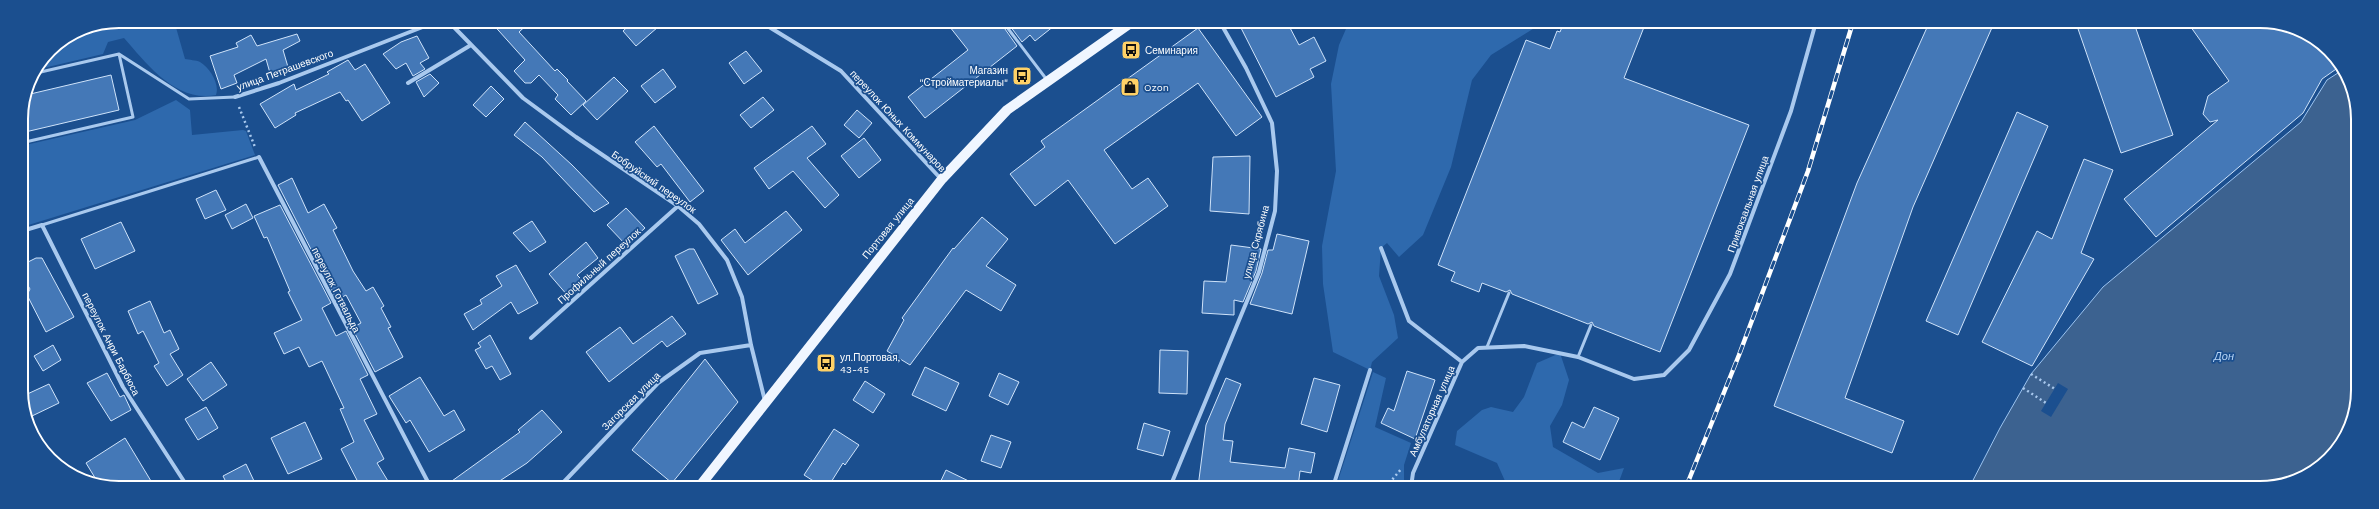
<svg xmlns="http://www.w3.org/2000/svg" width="2379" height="509" viewBox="0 0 2379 509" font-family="'Work Sans',sans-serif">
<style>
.green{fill:#2e69ad}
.water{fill:#3c6290;stroke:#9cc4f0}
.pier{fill:#1b4f8f}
.building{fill:#4478b7;stroke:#cfe3fa}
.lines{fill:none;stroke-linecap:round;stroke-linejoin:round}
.path{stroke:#a9c9ee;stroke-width:2.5;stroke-dasharray:2 3;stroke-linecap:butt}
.lane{stroke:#a9c9ee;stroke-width:3}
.street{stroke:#a9c9ee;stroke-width:4}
.primary{stroke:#f0f6ff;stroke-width:10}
.rail-casing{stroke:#fff;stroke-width:4.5}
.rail{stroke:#1b4f8f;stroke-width:3;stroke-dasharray:9;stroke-linecap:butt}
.labels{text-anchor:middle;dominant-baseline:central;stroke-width:3.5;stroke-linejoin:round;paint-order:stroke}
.poi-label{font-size:10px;fill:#fff;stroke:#1b4f8f;text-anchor:start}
.street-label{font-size:10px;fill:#fff;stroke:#1b4f8f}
.water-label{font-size:11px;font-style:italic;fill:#b5d3f5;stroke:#1b4f8f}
.rim{fill:none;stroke:#fff;stroke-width:2}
</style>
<rect width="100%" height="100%" fill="#1b4f8f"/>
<path class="green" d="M119,21h70l-14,3 10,35c4,1 11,1 15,3 10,6 20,22 16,33 -40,8 -69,-31 -92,-57l-16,4 -5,12 -68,16 15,-21 31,-21z
M1349,22h195l-53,33 -19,25 -21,87 -28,68 -24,22 -12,-14 -6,5 -2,28 15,39 4,23 -26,24 -2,8 -37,-18 -10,-68 -1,-38 14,-75 -5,-87 8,-39z
M176,100l14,10 2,25 51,-5 3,1 9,24 -233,72 -1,-81 114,-26z
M1560,353l9,27 -7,25 -12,21 3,21 45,26 26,-5 -7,19h-112v-6l-8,-18 -42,-18 2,-14 25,-21 9,-3 22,5 11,-15 13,-34z
M1373,372l13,6 -11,49 36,16 -7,22v22h-68z"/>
<path class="water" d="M2341,71l15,28v310l-11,30 -20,25 -27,17 -31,7h-298l31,-60 31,-54 72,-87 198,-165 26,-42z"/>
<path class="pier" d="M2058,383l10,6 -17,28 -10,-6z"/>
<path class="building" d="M490,21h41l-12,11 36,39 2,-2 11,11 -1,1 19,20 -15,14 -16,-16 3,-4 -19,-20 -8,8h-6l-11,-12 11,-11z
M634,21h31l-29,25 -13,-15z
M946,22h54l17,24 -92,72 -17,-21 60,-47z
M1007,22h52l-24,19 -5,-6 -8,7z
M1238,22h49l12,23 15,-8 12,24 -16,8 4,8 -38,20z
M1564,22h82l-22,56 125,47 -89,227 -66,-26 -2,-4 -4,2 -76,-30 -2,-4 -4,2 -24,-9 -3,9 -28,-11 4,-9 -17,-7 88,-225 24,9 7,-18 3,1z
M1929,23h65l-81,184 -68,191 59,23 -12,32 -118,-47 83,-223z
M2076,23h58l39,112 -52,18z
M2188,23h91l50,26 10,18 -17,12 -19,34 -147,124 -32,-38 94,-79 -8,2 -7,-8 5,-18 21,-15z
M1198,28l64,89 -26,19 -38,-53 -94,67 28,39 16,-11 20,28 -53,38 -47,-64 -33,26 -25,-32 35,-27 -4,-6z
M297,34l3,7 -17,9 5,17 -18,6 -4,-14 -32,16 3,8 -16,6 -11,-33 28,-9 -2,-4 15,-8 6,11z
M417,36l12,22 -9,5 5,6 -12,7 -7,-13 -10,6 -13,-15 18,-12z
M746,51l16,20 -18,13 -15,-21z
M348,60l7,10 10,-6 25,39 -28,18 -14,-21 -2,1 -6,-9 -45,21 1,2 -21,13 -15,-24 34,-20 2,6 33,-16 -2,-2z
M663,69l13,18 -21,16 -14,-17z
M430,74l9,9 -15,14 -8,-15z
M111,75l8,35 -98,23v-21l5,-17z
M614,77l14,14 -31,29 -14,-15z
M491,86l13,13 -18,18 -13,-12z
M763,97l11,13 -23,18 -11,-13z
M857,110l15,13 -13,15 -15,-13z
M2017,112l31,14 -90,209 -32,-14z
M525,122l47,43 37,38 -15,9 -52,-55 -28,-22z
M654,126l50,65 -14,11 -29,-38 -4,3 -22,-25z
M812,126l14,18 -19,14 32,37 -14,13 -32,-37 -24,18 -15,-21z
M864,138l17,22 -22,18 -18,-22z
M1250,156l-1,58 -39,-3 3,-54z
M2084,159l29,11 -32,83 13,6 -62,107 -50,-24 55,-111 15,8z
M292,178l16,35 16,-9 13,24 -4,2 20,41 13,20 7,-4 11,19 -3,2 10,19 -3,1 15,29 -28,15 -23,-44 9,-5 -15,-28 -9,5 -59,-115z
M216,190l10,20 -21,9 -9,-20z
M246,204l7,14 -21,11 -7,-14z
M280,205l51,98 -9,5 14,28 10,-5 22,44 -8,4 17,35 -13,6 20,39 -7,4 14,23h-31l-19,-37 13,-7 -14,-33 4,-1 -22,-47 -13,6 -10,-20 -15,7 -10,-21 28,-13 -14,-28 2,-1 -23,-54 -3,1 -10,-22z
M626,208l19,20 -19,17 -19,-20z
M786,211l16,19 -54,45 -27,-35 14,-11 10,14z
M982,217l26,22 -22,27 30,19 -15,26 -35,-21 -56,75 -23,-14 17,-31 -2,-2 51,-70 1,1z
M532,221l14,21 -16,10 -17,-19z
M121,222l14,29 -40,18 -14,-30z
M1277,234l32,7 -17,73 -42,-10 12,-31 6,-23h5z
M586,242l12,16 -21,17 7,7 -16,14 -19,-22z
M1231,245l30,4 -5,22 -13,31 -9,-2v15l-32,-2 2,-32 22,1z
M689,249h5l24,45 -20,10 -23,-48z
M36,258h6l32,59 -28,15 -19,-37 3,-6 -8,-14v-10z
M516,265l22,38 -20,11 -7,-12 -38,28 -9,-16 18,-10 -2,-4 22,-14 -6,-10z
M150,301l14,32 6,-3 9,19 -9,5 13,21 -16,11 -13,-20 5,-3 -16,-32 -5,3 -10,-23z
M672,316l14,18 -19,13 -5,-6 -53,41 -23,-30 34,-25 13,17z
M490,335l21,39 -11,6 -8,-14 -6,3 -11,-19 6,-3 -3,-4z
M53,345l8,15 -18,11 -9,-15z
M1160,350l28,1 -1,43 -28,-1z
M705,359l33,43 -66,81 -40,-33z
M211,362l16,23 -24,16 -16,-22z
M925,367l34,16 -13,28 -34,-16z
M1407,371l28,9 -20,59 -34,-16 7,-15 6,3z
M107,373l13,24 4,-2 7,15 -20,11 -24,-38z
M999,373l20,9 -11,23 -19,-9z
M420,377l24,39 10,-6 11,20 -36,22 -19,-32 -4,3 -17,-27z
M1226,378l15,6 -16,40 -2,16 10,1 -3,21 55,6 4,-20 26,5 -4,20 -11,-2 -2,16h-100l8,-62z
M1314,378l26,7 -13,47 -26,-8z
M865,381l20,13 -12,19 -20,-13z
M49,384l10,19 -27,13 -9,-20z
M206,407l12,21 -20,12 -13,-21z
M1594,407l25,11 -19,42 -37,-18 9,-20 12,6z
M542,410l20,22 -35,31 -35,23h-47l75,-54 -2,-2z
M305,422l17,37 -34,15 -17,-36z
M1144,423l26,8 -7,25 -26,-7z
M834,429l25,16 -14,20 -2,-2 -15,24h-5l-19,-12z
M991,435l20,7 -10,26 -20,-7z
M125,438l29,48h-54l-14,-23z
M246,464l8,17 -10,5h-16l-5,-10z
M946,470l35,17h-43z"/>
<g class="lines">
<path class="path" d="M239,107l16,40
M2031,374l24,15
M2023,388l23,15
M1386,487l16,-19"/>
<path class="lane" d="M1003,22l44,58
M1118,22l4,5
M119,54l70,45 46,-2
M21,143l112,-26 -14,-63 -87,20
M42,225l217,-68
M1487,347l22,-54
M1578,357l13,-32"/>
<path class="street" d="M448,21l75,77 53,39 102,69 21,18 28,36 15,37 9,48 14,56
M761,22l80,49 100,108
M408,83l63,-38
M235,97l44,-14 159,-62
M259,157l171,329
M22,231l20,-6 81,162 64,99
M1381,248l28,73 53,41
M531,338l147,-132
M559,487l99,-104 42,-30 51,-8
M1170,487l89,-215 16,-61 2,-40 -5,-48 -26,-55 -26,-46
M1333,487l37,-117
M1411,487l2,-14 49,-111 16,-14 46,-2 54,11 56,22 30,-4 25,-25 41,-76 61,-163 25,-89"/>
<path class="primary" d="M699,487l243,-308 65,-69 125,-88"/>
<defs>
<path id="rail" d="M1686,487l53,-132 69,-184 45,-149"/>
</defs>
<use href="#rail" class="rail-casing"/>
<use href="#rail" class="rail"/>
</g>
<defs>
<symbol id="bus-square" viewBox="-11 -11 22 22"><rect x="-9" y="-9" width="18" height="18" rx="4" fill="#ffd166" stroke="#1b4f8f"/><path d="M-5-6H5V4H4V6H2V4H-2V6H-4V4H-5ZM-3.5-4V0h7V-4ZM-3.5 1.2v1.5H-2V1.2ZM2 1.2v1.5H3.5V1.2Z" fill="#111"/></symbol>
<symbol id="shop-square" viewBox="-11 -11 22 22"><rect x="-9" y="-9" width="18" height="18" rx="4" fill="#ffd166" stroke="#1b4f8f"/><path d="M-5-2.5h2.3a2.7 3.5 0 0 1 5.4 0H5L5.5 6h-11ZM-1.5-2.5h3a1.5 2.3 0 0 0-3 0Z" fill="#111"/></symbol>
</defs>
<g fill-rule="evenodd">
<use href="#bus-square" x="1120" y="39" width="22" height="22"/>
<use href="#bus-square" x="1011" y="65" width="22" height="22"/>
<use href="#shop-square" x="1119" y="76" width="22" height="22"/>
<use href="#bus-square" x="815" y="352" width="22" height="22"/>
</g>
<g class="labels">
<g class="poi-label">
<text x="1145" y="50">Семинария</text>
<text x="1008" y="70" text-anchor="end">Магазин<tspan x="1008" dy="12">"Стройматериалы"</tspan></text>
<text x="1144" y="87">Ozon</text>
<text x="840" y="357">ул.Портовая,<tspan x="840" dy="12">43-45</tspan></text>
</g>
<g class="street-label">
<text transform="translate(285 70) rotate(-20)">улица Петрашевского</text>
<text transform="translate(898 121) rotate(47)">переулок Юных Коммунаров</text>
<text transform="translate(654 182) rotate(35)">Бобруйский переулок</text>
<text transform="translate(1748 204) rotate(-70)">Привокзальная улица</text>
<text transform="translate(888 228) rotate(-51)">Портовая улица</text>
<text transform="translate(1256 242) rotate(-75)">улица Скрябина</text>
<text transform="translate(599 266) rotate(-42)">Профильный переулок</text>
<text transform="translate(336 290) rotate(63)">переулок Готвальда</text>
<text transform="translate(111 344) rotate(63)">переулок Анри Барбюса</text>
<text transform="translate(631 401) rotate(-45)">Загорская улица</text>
<text transform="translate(1432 411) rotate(-66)">Амбулаторная улица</text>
</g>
<g class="water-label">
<text x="2224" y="356">Дон</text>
</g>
</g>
<path d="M0 0H2379V509H0ZM119 28H2260A91 91 0 0 1 2351 119V390A91 91 0 0 1 2260 481H119A91 91 0 0 1 28 390V119A91 91 0 0 1 119 28Z" fill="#1b4f8f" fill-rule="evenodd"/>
<path class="rim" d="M119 28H2260A91 91 0 0 1 2351 119V390A91 91 0 0 1 2260 481H119A91 91 0 0 1 28 390V119A91 91 0 0 1 119 28Z"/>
</svg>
